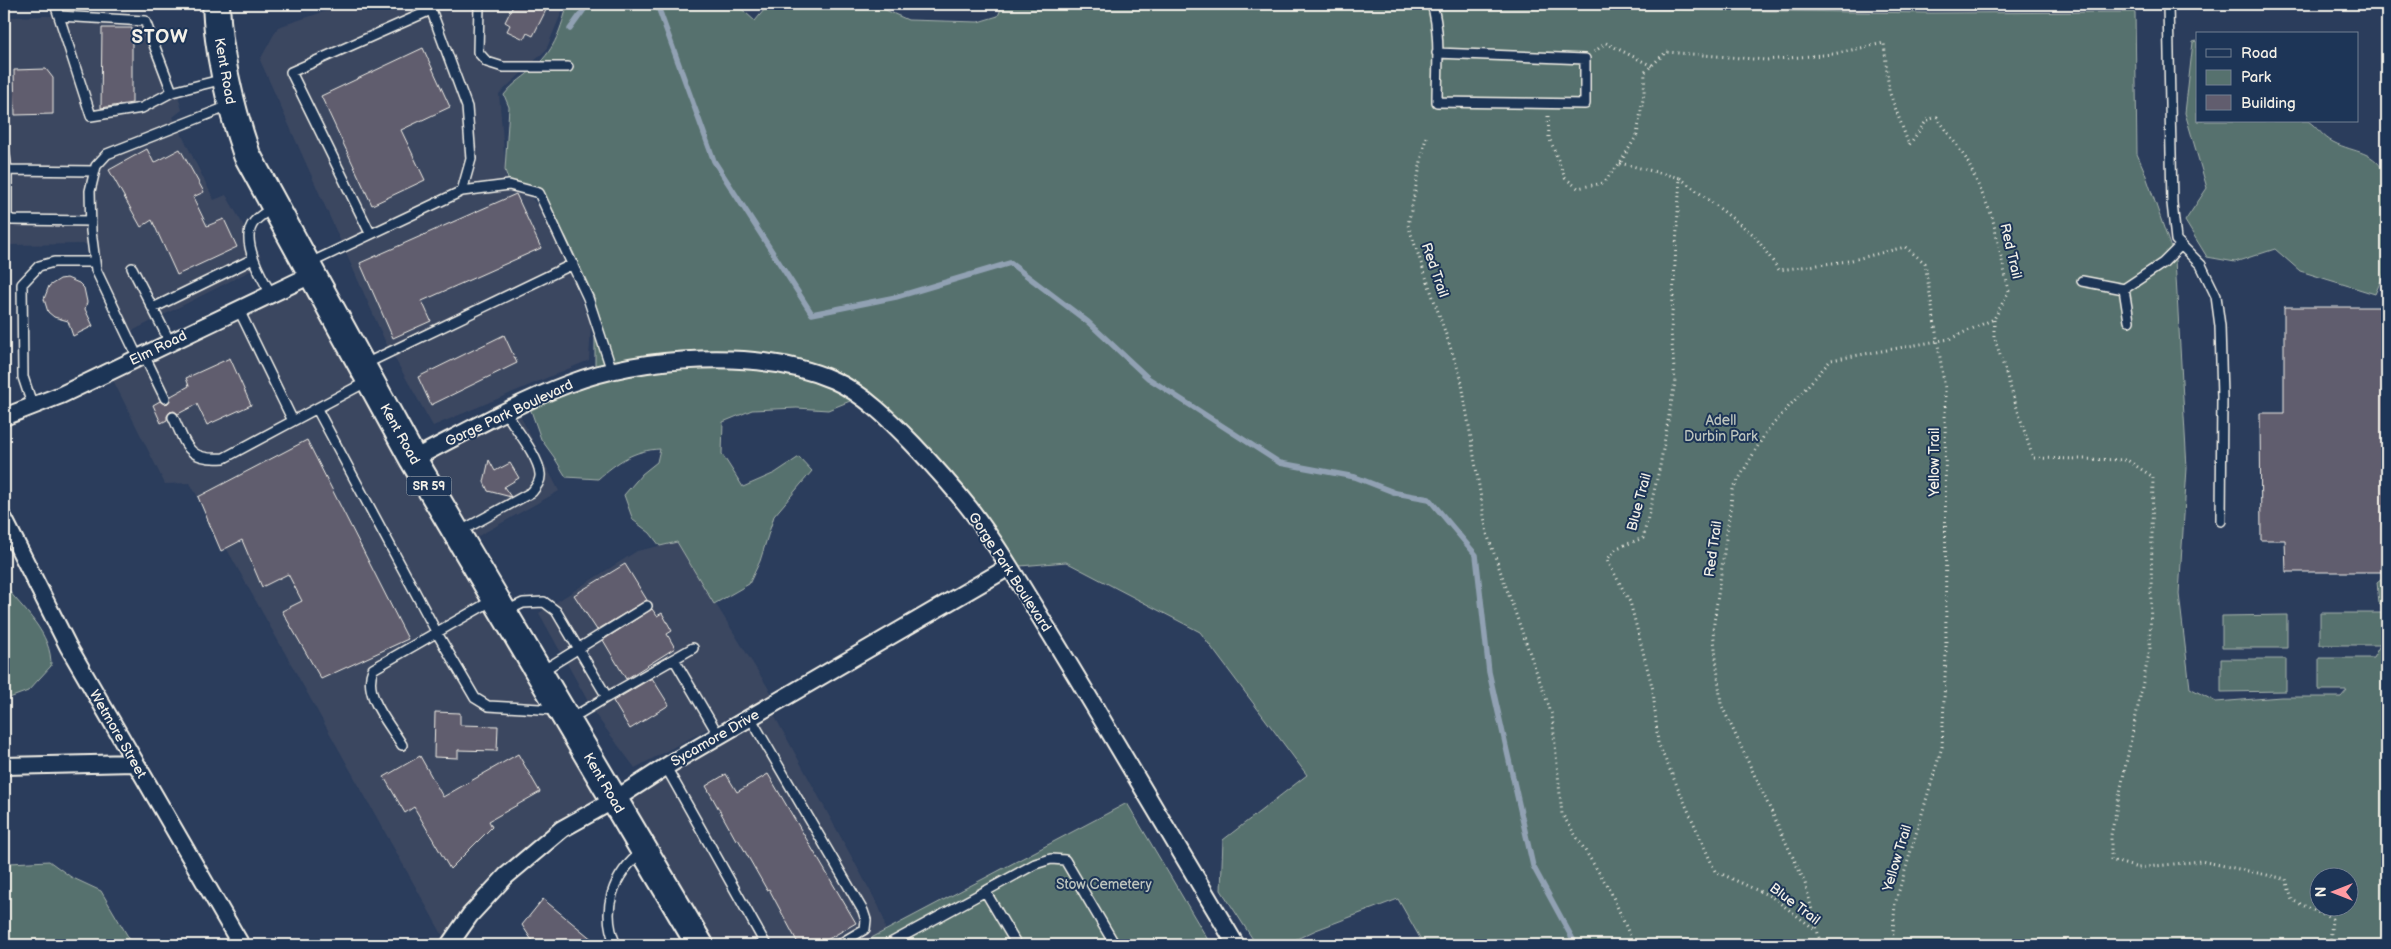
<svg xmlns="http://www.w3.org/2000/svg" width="2391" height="949" viewBox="0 0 2391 949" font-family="'Balsamiq Sans',sans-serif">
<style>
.built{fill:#3b4761}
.green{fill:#56716e;stroke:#a5b1ab;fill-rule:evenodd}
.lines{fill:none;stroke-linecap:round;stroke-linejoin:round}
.stream{stroke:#91a1b3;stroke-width:5.5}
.building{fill:#615d6e;stroke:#f4f1e8}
.lane-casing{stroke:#f4f1e8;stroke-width:12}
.street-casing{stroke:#f4f1e8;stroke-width:20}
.primary-casing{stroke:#f4f1e8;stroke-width:30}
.path{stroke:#f4f1e8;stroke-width:3;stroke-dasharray:1 4;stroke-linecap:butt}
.lane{stroke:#1d3557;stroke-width:9}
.street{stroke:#1d3557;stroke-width:16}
.primary{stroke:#1d3557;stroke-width:26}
.labels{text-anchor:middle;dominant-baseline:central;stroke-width:4;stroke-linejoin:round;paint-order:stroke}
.shield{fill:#1d3557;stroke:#b4b9bc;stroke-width:1}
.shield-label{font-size:12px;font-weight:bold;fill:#f4f1e8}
.street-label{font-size:14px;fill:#f4f1e8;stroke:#1d3557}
.park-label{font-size:14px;fill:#bdc4bd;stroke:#1d3557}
.district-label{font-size:19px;font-weight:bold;letter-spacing:1px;fill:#f4f1e8;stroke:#1d3557}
</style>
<rect width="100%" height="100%" fill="#2b3d5c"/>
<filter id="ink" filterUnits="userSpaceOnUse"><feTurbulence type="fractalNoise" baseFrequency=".02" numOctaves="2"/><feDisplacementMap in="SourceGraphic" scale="10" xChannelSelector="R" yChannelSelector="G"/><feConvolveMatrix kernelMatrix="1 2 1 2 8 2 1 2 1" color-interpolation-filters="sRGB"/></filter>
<g filter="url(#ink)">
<path class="built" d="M347,4h218l-19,46 -47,44 8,95 23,7 17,22 44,106 -2,36 -156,66 -47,-83 -126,-283 18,-33z
M44,16l105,1 24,60 9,33 -9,7 41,83 12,-5 35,61 -1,10 -128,65 -46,-87 -82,1v-225l7,-3z
M311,275l104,183 101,-50 43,83 -95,53 150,256 155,-94 110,201 5,13 1,11 -27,14h-158l-86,-145 -52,29 -114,116 -258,-462 -25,1 -56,-112z
M677,542l95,152 -137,74 -40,-54 -56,-101 98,-62z"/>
<path class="green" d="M568,4h168l19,17 14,-17h103l36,16 70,2 20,-6 5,-12h402l9,2 516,7 205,-1 2,142 7,16 31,90 12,208 -8,126 11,94 26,14 65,-5h60l6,-7h-28v-32h54l7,-13h-60v-32h65v21l2,-4v315h-963l-26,-46 -82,31 -32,15 -30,-4 -33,-51 2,-50 84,-65 -107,-143 -134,-70 -57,5 -16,-26 -133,-144 -32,13 -31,-2 -45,2 -29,12 -1,32 21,33 32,-14 24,-16 13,14 -38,45 -14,45 -11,23 -35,20 -37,-62 -17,4 -10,-13 -17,-13 -9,-25 18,-21 15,-12 3,-13c-26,1 -43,13 -62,30l-32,-2 -12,-20 -13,-18 -13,-37 67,-28v-75l-29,-62 -19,-28 -15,-16 -22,-8 -5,-15 4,-63 -5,-12c11,-14 20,-17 32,-29 20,-18 24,-37 32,-62zM2318,876h30v30h-30z
M2197,41v80h111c9,6 15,16 25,21 23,12 41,7 54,35v90l-12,27 -75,-23 -25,-22 -40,13 -28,-5 -22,-36 22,-33 -22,-75 8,-71z
M2387,574v35l-8,-6 -2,-21z
M4,585c19,24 48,48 47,81l-23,25 -24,9z
M2287,615v33h-65v-32z
M2286,659v32l-65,1v-33z
M1127,803l84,142h-353z
M4,859l6,4 39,-2 22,16 30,14 32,54h-129z"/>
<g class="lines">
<path class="stream" d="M657,4l57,157 98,153 84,-17 114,-34 78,59 60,56 132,85 75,14 41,16 33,6 47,56 13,117 44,194 43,79
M570,29l18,-25"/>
</g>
<path class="building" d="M514,4h35l-16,32 -6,-3 -3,6 -17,-8 3,-6 -5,-3z
M102,28h30v75l-31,5z
M423,48l27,59 -49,23 24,50 -53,25 -51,-109z
M46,69l7,9v36l-38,1 -1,-45z
M147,149l7,14 26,-14 24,43 -11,5 14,29 17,-7 13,28 -60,28 -25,-55 -11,7 -32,-57z
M516,194l25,54 -119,53 9,20 -38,17 -33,-75z
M67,278l12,5 5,5 3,14 -2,7 8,17 -20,10 -5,-15 -14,-4 -6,-5 -4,-13 5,-13 11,-7z
M2284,307h103v265h-101l-1,-32h-24l-1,-127h24z
M504,335l13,28 -86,42 -13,-28z
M230,358l21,47 -44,20 -10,-21 -19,10 -4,-3 -4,1 -3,4v4l-6,3 -8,-18 7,-4 4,3 4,-1 3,-7 18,-10 -3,-8z
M307,440l101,199 -87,40 -39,-68 20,-10 -14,-27 -26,13 -20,-47 -21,11 -23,-54z
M489,460l6,11 15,-8 9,15 -15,9 7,10 -23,-6 -4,-9z
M625,564l22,36 -50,30 -23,-35z
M652,609l5,7 5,-3 10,18 -5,3 8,14 -49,31 -23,-39z
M652,678l17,27 -39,24 -17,-28z
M435,712l25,1v12l38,1 -1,25 -39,-1v8l-24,-1z
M518,754l22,38 -51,29 3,6 -42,42 -36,-62 -9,6 -21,-36 36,-21 23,41z
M726,774l11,18 31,-18 88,149 -38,22h-19l-30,-56 -2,1 -29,-51 -2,1 -30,-54z
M543,899l56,46h-64l-13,-20z"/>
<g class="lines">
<defs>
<path id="lane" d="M55,4l36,112 51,-8 30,-16 52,-13
M429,4l38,103 4,52 -9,32
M479,4l-1,48 9,10 16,5h65
M1432,4c9,30 5,66 5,98l148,2v-45l-148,-6
M2168,4l4,199 4,37 25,25 15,31 4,30 2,71 -1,124
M59,16l86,5 27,71
M4,148l3,22
M91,221l-79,-1 -5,-3v-47l88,1
M370,233l-79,-161 140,-62
M310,263l152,-72 47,-6 30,8 49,105 24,73
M132,268l38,74
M2082,281l42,8 39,-26 18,-18
M2124,289l5,32
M272,295c-10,-16 -33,-56 -18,-73 5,-6 13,-10 19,-15
M153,308l100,-49
M144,355l21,43
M138,358l-42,-88 -1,-8 -4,-31 -1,-40 6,-25 11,-12 122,-48
M365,364l208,-100
M33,407l-10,-30 -1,-93 17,-18 15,-4h41
M317,409l120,224 38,65 13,8 69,4
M173,417c14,29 14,44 51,41l69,-37 -54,-111
M293,421l75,-40
M459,532l73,-40c4,-5 9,-11 8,-18 -1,-17 -25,-46 -34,-61
M506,611l17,-8 21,-1 12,9 51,86 86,-49
M674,659l45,77
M542,671l105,-65
M750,717l113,194 3,9 -1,9 -27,16
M570,719l37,-22
M402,745c-13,-22 -40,-50 -29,-76l120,-69
M666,767l100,178
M985,891l32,54
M616,945c-16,-35 -3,-71 27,-94
M887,945l148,-81 16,-5 14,1 50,85"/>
<path id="street" d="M4,417l57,-22 250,-120
M413,459c51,-26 102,-55 155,-75 74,-28 192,-36 265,-4 30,13 58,41 80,64 20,21 39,42 57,65 23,30 43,63 63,96 25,41 50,82 74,123 43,72 86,145 129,217
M4,519l64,127 173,299
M4,766l130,-3
M449,945l21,-30 36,-39 56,-47 52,-29 56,-36 339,-197"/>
<path id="primary" d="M216,4c2,52 14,101 31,151l166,304 287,486"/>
</defs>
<use href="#lane" class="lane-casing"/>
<use href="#street" class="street-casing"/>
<use href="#primary" class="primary-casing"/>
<path class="path" d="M1594,52l12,-9 46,23
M1548,116l1,21 16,41 13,10 25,-5 17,-20 17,-28 7,-42 1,-21 21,-20 100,8 67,-6 51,-11 5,48 20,54 18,-25 10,-3 30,43 25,56 17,75 -15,28 -45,20 -118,21 -65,72 -33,57 -20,141 8,74 84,179 16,62
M1426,137l-18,88 53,153 26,156 65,181 10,99 48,76 24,55
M1620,163l60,15 -9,153 4,51 -15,84 -17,72 -26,10 -10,12 23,42 23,88 5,53 57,128 57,26 44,33
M1680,178l74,57 25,35 69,-9 57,-14 20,16 20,126 1,265 -4,93 -47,157 -3,41
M1994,320v16l39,122 94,2 26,17 -3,172 -39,186v25l27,8 63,-7 85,18 6,21 40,19 -2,26"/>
<use href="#lane" class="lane"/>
<use href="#street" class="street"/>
<use href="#primary" class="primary"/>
</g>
</g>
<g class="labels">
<rect class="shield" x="406.5" y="476.5" width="45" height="19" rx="4"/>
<g class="shield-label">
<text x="429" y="486">SR 59</text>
</g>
<g class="street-label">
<text transform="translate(225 71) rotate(80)">Kent Road</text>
<text transform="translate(2011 251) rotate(77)">Red Trail</text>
<text transform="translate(1435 270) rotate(71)">Red Trail</text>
<text transform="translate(158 348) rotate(-26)">Elm Road</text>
<text transform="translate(509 413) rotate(-25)">Gorge Park Boulevard</text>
<text transform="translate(400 434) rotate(61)">Kent Road</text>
<text transform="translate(1934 462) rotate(-90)">Yellow Trail</text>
<text transform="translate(1639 502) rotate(-75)">Blue Trail</text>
<text transform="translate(1713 549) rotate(-82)">Red Trail</text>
<text transform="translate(1010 572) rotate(57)">Gorge Park Boulevard</text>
<text transform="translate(118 734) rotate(60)">Wetmore Street</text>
<text transform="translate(715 738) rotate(-30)">Sycamore Drive</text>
<text transform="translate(604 783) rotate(60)">Kent Road</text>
<text transform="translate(1897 858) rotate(-73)">Yellow Trail</text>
<text transform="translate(1795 904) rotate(37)">Blue Trail</text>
</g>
<g class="park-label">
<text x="1721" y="420">Adell<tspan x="1721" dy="16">Durbin Park</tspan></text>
<text x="1104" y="884">Stow Cemetery</text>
</g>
<g class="district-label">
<text x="160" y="37">STOW</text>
</g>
</g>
<rect width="2391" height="949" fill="none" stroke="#1d3557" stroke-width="20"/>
<rect x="10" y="10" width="2371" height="929" fill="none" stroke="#f4f1e8" stroke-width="2" filter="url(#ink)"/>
<rect x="2196" y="32" width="162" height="90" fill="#1d3557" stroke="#738091"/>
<rect x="2206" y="49" width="25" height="8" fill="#1d3557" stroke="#738091"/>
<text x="2241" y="58" font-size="15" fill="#f4f1e8">Road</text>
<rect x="2206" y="70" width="25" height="15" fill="#56716e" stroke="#738091"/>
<text x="2241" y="82" font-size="15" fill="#f4f1e8">Park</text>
<rect x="2206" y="95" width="25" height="15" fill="#615d6e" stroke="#738091"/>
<text x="2241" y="108" font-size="15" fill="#f4f1e8">Building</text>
<g transform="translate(2334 892) rotate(270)"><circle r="24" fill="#1d3557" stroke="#738091"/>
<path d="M0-4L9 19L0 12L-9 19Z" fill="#ff9aa2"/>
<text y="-8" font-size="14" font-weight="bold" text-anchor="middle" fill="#f4f1e8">N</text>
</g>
</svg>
